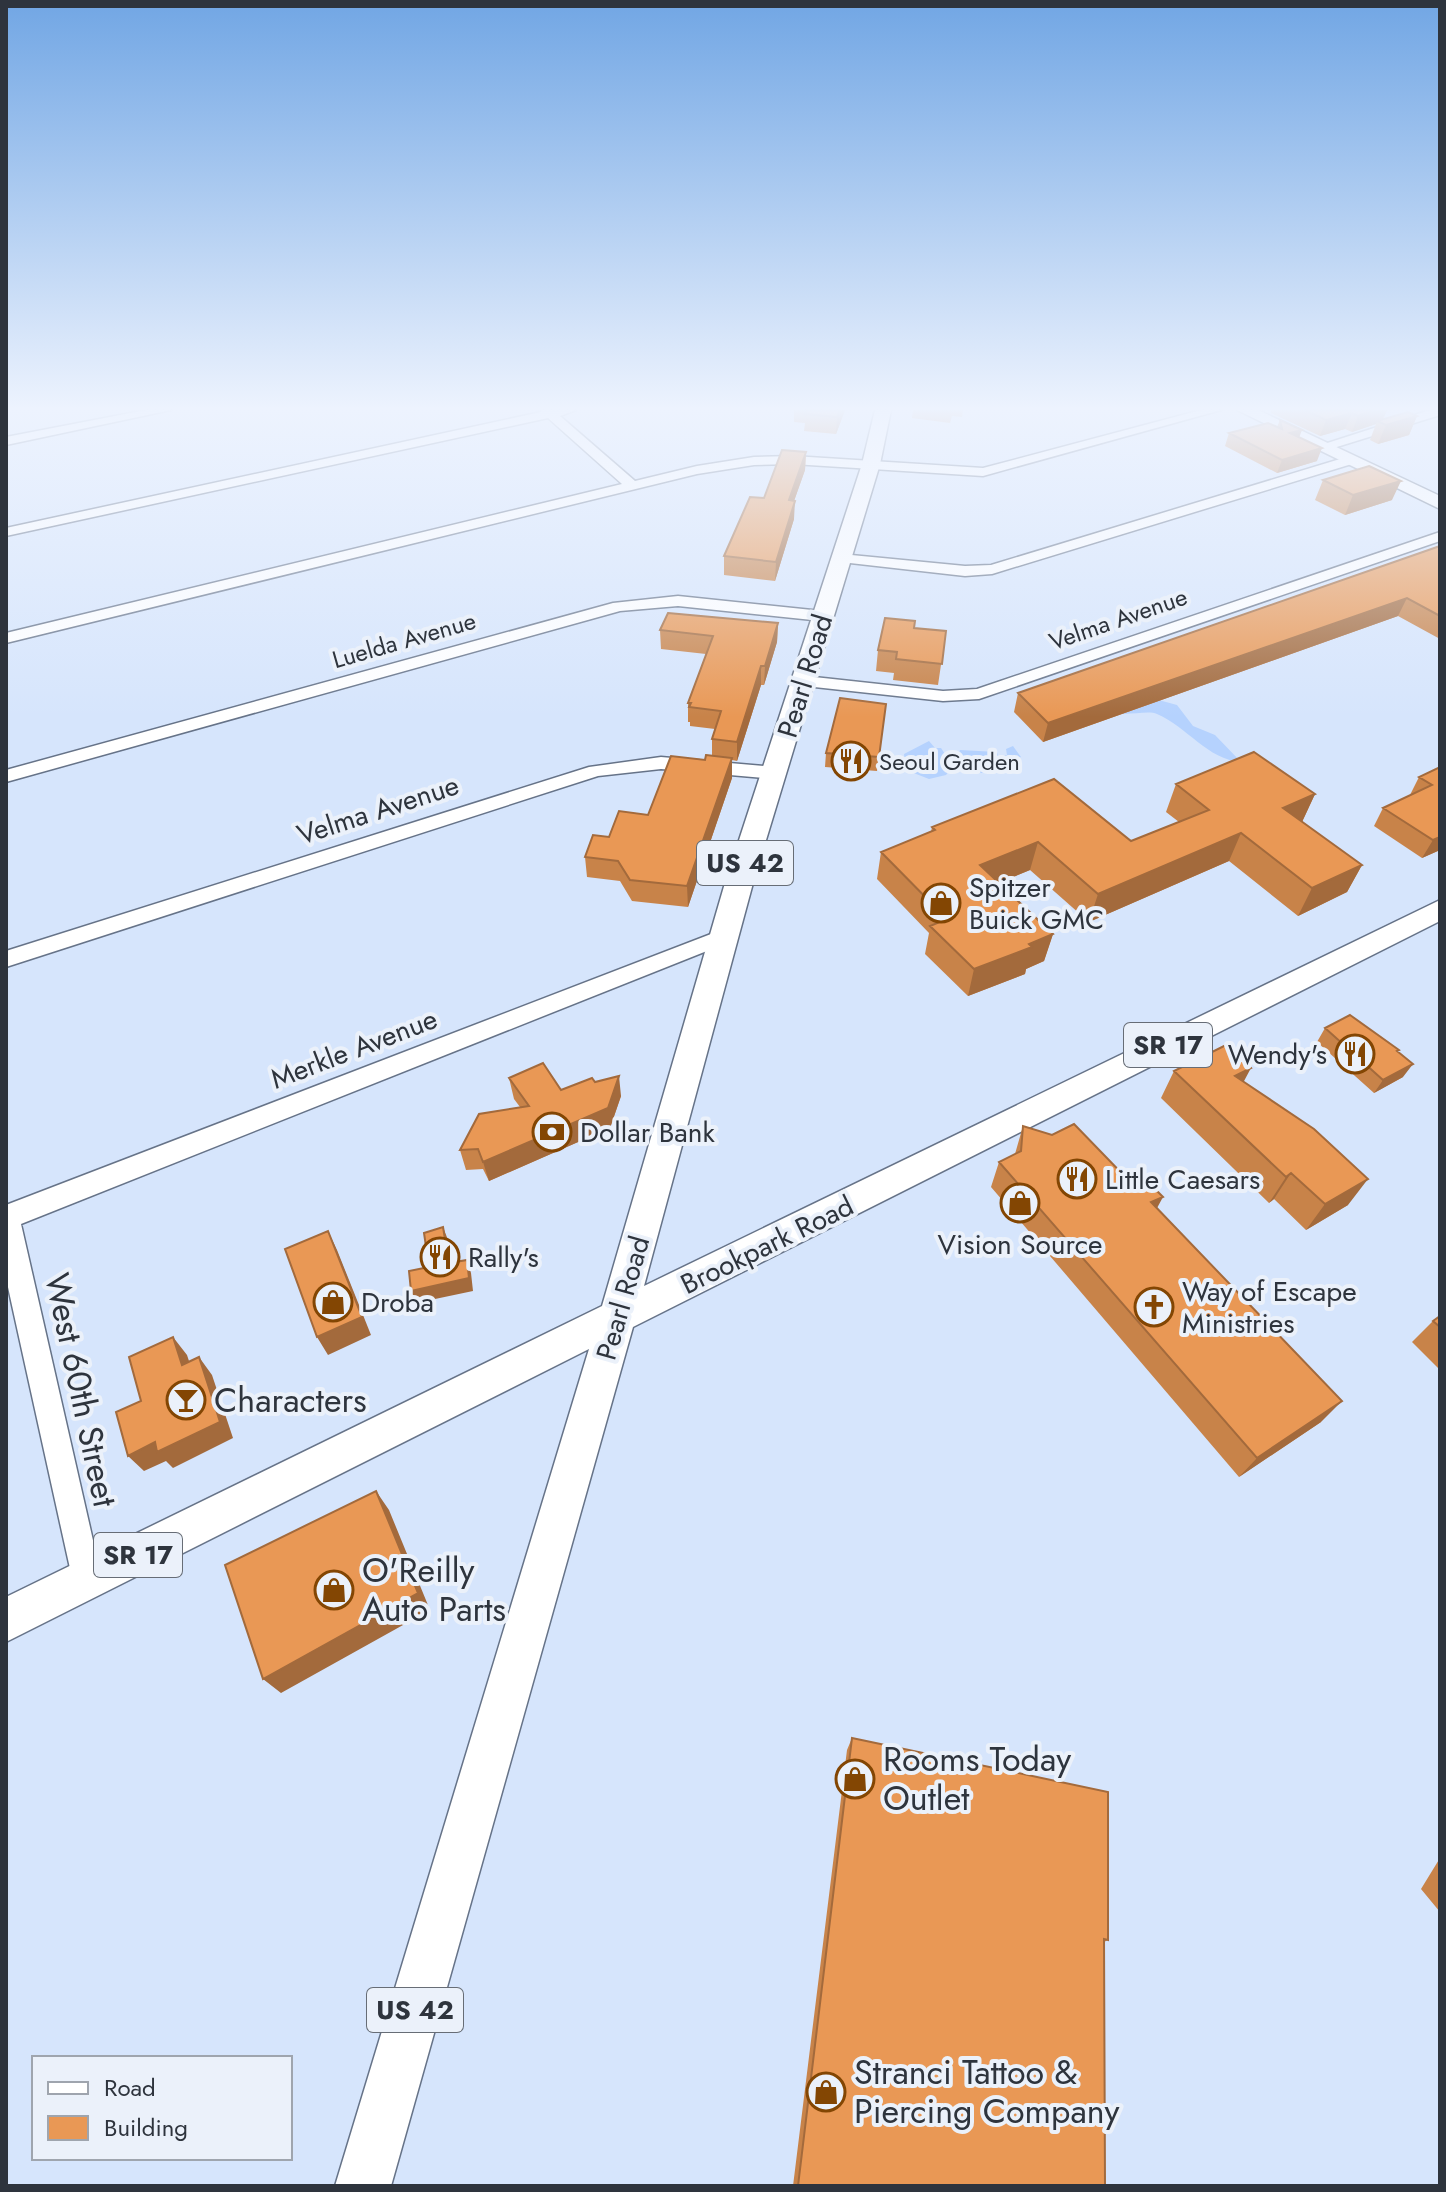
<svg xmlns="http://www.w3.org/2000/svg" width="1446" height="2192" viewBox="0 0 1446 2192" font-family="Jost,sans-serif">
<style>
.green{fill:#b5d2fe}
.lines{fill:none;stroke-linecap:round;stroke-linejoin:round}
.minor-casing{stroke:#667388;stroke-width:3}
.major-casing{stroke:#667388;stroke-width:3}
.minor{fill:#fff;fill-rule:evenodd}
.major{fill:#fff;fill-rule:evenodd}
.wall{fill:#c88349}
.shaded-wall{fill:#a36a3c}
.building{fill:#e99855;stroke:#a36a3c;stroke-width:2}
.labels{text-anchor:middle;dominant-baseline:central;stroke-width:8;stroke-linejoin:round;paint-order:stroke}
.far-street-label{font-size:24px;fill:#2e343d;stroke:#ebf1fa}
.far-poi-label{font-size:24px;fill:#2e343d;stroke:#ebf1fa;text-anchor:start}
.shield{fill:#ebf1fa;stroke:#676d76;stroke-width:2}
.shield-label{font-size:26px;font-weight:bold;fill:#2e343d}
.street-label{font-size:28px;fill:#2e343d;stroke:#ebf1fa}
.poi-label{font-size:28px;fill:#2e343d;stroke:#ebf1fa;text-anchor:start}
.near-street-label{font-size:34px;fill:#2e343d;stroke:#ebf1fa}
.near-poi-label{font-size:34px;fill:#2e343d;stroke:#ebf1fa;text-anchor:start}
</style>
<rect width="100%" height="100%" fill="#d6e5fc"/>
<path class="green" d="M1144,696l33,9 16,21 22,9 26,27c-33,-2 -55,-36 -84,-48 -9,-4 -28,2 -44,-1z
M929,741l6,7h6l6,9 10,1 3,-8 37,2 2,5 8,-2 -1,-6 7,-3 8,11 -34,16h-6l-10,-6 -21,3 -4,5 -17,4 -23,-9 -2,-16z"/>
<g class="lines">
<defs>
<path id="minor" d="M146,410h25l-165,35v-8z
M540,410h36l-16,6 75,65 62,-15 57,-9 39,-1 190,12 218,-58h20l-238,66 -190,-12 -39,1 -57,9 -691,169v-10l616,-149 -74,-66 -542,118v-8l535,-116z
M1430,410h10v5l-113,35 -12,-3z
M1350,456l7,4 -2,3 -363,111 -27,2 -124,-14 -7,-4 7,-4 124,12 26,-1z
M1440,532v9l-461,158 -36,2 -138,-15 -9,-5 9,-5 138,15 34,-2z
M678,596l144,15 8,5 -8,5 -144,-15 -58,5 -614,171v-12l607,-167z
M661,757l114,10 9,6 -9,6 -114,-10 -63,7 -592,191v-16l583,-184z
M724,929l8,2 3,5 -3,5 -711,283 81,356 -5,11 -11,5 -11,-5 -69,-313v-73z"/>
<path id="major" d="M875,410h16l-11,54 -127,419 -109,403 796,-386v21l-807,406 -242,859h-56l254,-837 -583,293v-45l596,-291 123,-423 137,-419z
M1237,410h21l182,86v13z"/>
</defs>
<use href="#minor" class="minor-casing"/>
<use href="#major" class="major-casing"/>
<use href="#minor" class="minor"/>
<use href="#major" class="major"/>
</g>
<path class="wall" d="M794,410h51l-9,24 -32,-3 1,-8 -11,-1z
M913,410h50l-1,7 -10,-1 -2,7 -38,-5z
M1271,410h116l-4,10 34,-4 -8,19 -31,9 -8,-4 6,-16 -24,8 -7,-3 -25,7 -49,-23z
M1280,420l19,18 18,23 -40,12 -52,-27 4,-13 48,-6z
M806,452l-1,18 -11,31v18l-19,62 -51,-6v-19l40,-58z
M1323,480l69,20 -47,15 -30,-15z
M1440,546v93l-42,-23 -355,126 -29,-30 4,-19z
M778,623l-1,19 -13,43h-3l-24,76 -5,-1v18l-44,129 -56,-6 -12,-20 -33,-4 -2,-20 63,-42 57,-55 7,-4v-17l3,-10 -25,-3v-4h-2v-19l18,-49 -45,-5 -1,-19z
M914,628l32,3 -8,54 -45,-5 1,-7 -18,-2 2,-21z
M886,704l-9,67 -52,-4 1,-14z
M1440,767v83l-18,8 -48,-32 9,-18 27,-13 9,-18z
M1176,784l139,10 -13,28 60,43 -15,27 -49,24 -69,-55 -140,61 -59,-52 -31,13 54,51 -9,27 -18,8 -1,5 -57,22 -43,-42 4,-21 -52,-54 4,-27 50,-20 1,-5 199,14 48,-19 -13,-10z
M1325,1028l78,49 -29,16 -57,-51z
M1174,1071l70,11 104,123 -42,25 -32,-31 -5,4 -108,-105z
M509,1078l52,12 34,-8 26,14 -11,32 -121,53 -6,-12 -17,1 -6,-20 60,-43 -6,-8z
M1023,1126l112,61 22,21 164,214 -82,55 -248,-290 8,-25 16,-8z
M1440,1316v54l-28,-28 21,-21z
M852,1738l256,202 -4,2 1,244h-312l54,-436z
M1440,1858v54l-19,-23z"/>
<path class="shaded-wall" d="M840,410h5l-9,24 1,-17z
M1376,410h11l-6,12 -4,-1 -1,3 -24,8 6,-16z
M1352,413l-7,16 -25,7 6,-16z
M1417,416l-8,19 -31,9 8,-19z
M1302,430l-5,13 -7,-10z
M1322,448l-5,13 -40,12 5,-13z
M806,452l-1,18 -17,48 1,-18z
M1401,481l-9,19 -47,15 8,-20z
M795,501l-1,18 -19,62 1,-19z
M1407,598l-9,18 -355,126 5,-19z
M778,623l-1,19 -13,43 1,-19z
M761,666v19l-24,76v-19z
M732,758v20l-44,129 -1,-21z
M1315,794l-13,28 -19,-14z
M1241,833l-12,28 -140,61 9,-28z
M1440,837v13l-18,8 11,-18z
M1038,842l-8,28 -56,23 6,-28z
M1362,865l-15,27 -49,24 14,-28z
M1053,934l-9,27 -18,8 -1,5 -57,22 6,-27z
M1413,1064l-10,13 -29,16 9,-13z
M1251,1068l-15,28 -1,-20z
M619,1076l2,20 -11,32 -121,53 -6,-19z
M1291,1173l-17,26 -5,4 17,-26z
M1368,1179l-20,26 -42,25 19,-26z
M1163,1197l-13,24 1,-19z
M443,1227l5,13 5,36 -4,-13z
M328,1231l9,19 34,85 -43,20 -11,-18z
M467,1260l4,13 2,18 -57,12 -5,-12z
M173,1337l14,18 9,27 -14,-17z
M199,1357l13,18 21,63 -60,30 -7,-7 -22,10 -16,-15 27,-14z
M1342,1401l-21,21 -82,55 18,-19z
M376,1491l13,19 41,100 -149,83 -18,-14z"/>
<path class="building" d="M806,410h34l-3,7 -32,-3z
M1305,410h71l-18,6 -6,-3 -26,7z
M1408,412l9,4 -31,9 -9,-4z
M1280,420l22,10 -12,3 32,15 -40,12 -53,-27 39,-10 14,6z
M782,450l24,2 -17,48 6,1 -19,61 -52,-6 26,-59 14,1z
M1369,466l32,15 -48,14 -30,-15z
M1440,546v70l-33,-18 -359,125 -30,-30z
M668,613l110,10 -13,43h-4l-24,76 -25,-3 9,-28 -32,-4 2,-4h-3l25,-67 -53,-6z
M885,618l30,3 -1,7 32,3 -4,33 -46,-5 1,-7 -19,-2z
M840,698l46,6 -7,53 -53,-4z
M1254,752l61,42 -32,14 79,57 -50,23 -71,-55 -143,61 -60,-52 -58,23 73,69 -24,10 3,3 -58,22 -44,-43 17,-7 -66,-67 54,-22 -3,-3 122,-48 77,62 78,-31 -33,-26z
M706,755l26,3 -45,128 -57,-6 -12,-19 -33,-4 8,-22 16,2 10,-26 29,4 23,-59 34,4z
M1440,767v70l-7,3 -50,-32 49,-23 -13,-8z
M1350,1015l49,35 -2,1 16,13 -30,16 -58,-52z
M1226,1045l25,23 -16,8 79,53 54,50 -43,25 -34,-31 -5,4 -112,-106z
M543,1063l18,27 31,-12 3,4 24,-6 -11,32 -125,54 -5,-13 -18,1 19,-36 50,-8 -20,-28z
M1074,1124l61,63 12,-6 16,16 -12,5 191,199 -85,57 -258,-296 22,-11 2,-25 29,9z
M443,1227l6,36 18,-3 2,18 -58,13 -2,-20 20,-4 -5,-34z
M328,1231l34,86 -45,20 -32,-88z
M1440,1316v11l-7,-6z
M173,1337l9,28 17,-8 21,65 -63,30 -2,-10 -27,14 -12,-44 25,-11 -12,-44z
M376,1491l42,102 -155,86 -38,-114z
M852,1738l256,54v148l-4,-1 1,247h-307z"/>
<linearGradient id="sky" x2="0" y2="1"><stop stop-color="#71a6e4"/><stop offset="0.57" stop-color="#edf3fe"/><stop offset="1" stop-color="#edf3fe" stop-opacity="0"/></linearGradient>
<rect width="1446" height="717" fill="url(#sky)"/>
<defs>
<symbol id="restaurant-ring" viewBox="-11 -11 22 22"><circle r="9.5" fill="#ebf1fa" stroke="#834603" stroke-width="1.5"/><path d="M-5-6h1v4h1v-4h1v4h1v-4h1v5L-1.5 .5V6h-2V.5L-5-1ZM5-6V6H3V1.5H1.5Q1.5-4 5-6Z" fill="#834603"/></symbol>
<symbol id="shop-ring" viewBox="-11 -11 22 22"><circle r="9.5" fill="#ebf1fa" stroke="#834603" stroke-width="1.5"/><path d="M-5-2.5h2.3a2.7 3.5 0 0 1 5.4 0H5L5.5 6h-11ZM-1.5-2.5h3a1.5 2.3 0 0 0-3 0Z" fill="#834603"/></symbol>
<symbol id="bank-ring" viewBox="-11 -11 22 22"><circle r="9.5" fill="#ebf1fa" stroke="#834603" stroke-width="1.5"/><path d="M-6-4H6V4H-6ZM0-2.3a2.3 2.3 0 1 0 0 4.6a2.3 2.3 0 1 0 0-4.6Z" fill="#834603"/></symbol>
<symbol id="church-ring" viewBox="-11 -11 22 22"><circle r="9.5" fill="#ebf1fa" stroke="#834603" stroke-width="1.5"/><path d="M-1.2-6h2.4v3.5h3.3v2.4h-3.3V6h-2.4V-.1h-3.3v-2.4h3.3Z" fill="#834603"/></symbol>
<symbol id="bar-ring" viewBox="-11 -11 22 22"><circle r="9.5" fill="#ebf1fa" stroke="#834603" stroke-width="1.5"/><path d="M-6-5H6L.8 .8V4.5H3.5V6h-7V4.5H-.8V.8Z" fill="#834603"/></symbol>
</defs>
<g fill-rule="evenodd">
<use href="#restaurant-ring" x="829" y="739" width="44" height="44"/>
<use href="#shop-ring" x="919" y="881" width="44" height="44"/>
<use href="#restaurant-ring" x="1333" y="1032" width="44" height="44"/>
<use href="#bank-ring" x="530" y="1110" width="44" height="44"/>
<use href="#restaurant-ring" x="1055" y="1157" width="44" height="44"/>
<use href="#shop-ring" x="998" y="1181" width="44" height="44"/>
<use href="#restaurant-ring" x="418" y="1235" width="44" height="44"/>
<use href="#shop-ring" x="311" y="1280" width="44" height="44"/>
<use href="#church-ring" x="1132" y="1285" width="44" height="44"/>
<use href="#bar-ring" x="164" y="1378" width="44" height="44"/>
<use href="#shop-ring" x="312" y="1568" width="44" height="44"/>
<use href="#shop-ring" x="833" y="1757" width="44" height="44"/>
<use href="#shop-ring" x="804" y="2070" width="44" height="44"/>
</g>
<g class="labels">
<g class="far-street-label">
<text transform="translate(1118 619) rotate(-19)">Velma Avenue</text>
<text transform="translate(404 640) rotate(-16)">Luelda Avenue</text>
</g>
<g class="far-poi-label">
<text x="879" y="761">Seoul Garden</text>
</g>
<g class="shield">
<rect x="697" y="841" width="96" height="44" rx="6"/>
<rect x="1124" y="1023" width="88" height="44" rx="6"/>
<rect x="94" y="1533" width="88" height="44" rx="6"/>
<rect x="367" y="1988" width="96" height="44" rx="6"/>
</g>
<g class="shield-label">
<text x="745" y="863">US 42</text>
<text x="1168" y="1045">SR 17</text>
<text x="138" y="1555">SR 17</text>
<text x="415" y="2010">US 42</text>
</g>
<g class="street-label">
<text transform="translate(805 676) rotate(-73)">Pearl Road</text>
<text transform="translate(378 810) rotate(-18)">Velma Avenue</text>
<text transform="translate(354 1049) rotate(-21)">Merkle Avenue</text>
<text transform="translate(767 1245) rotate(-26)">Brookpark Road</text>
<text transform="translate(623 1298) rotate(-74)">Pearl Road</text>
</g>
<g class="poi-label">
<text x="969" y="887">Spitzer<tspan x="969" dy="32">Buick GMC</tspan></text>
<text x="1327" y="1054" text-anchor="end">Wendy's</text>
<text x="580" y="1132">Dollar Bank</text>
<text x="1105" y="1179">Little Caesars</text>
<text x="1020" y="1244" text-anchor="middle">Vision Source</text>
<text x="468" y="1257">Rally's</text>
<text x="1182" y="1291">Way of Escape<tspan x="1182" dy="32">Ministries</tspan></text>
<text x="361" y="1302">Droba</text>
</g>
<g class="near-street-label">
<text transform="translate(81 1390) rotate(78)">West 60th Street</text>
</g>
<g class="near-poi-label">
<text x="214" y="1400">Characters</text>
<text x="362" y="1570">O'Reilly<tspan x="362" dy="39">Auto Parts</tspan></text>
<text x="883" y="1759">Rooms Today<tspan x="883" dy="39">Outlet</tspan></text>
<text x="854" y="2072">Stranci Tattoo &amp;<tspan x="854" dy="39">Piercing Company</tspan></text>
</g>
</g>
<rect width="1446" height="2192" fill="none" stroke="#2e343d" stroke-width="16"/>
<rect x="32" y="2056" width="260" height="104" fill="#ebf1fa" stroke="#9fa5ae" stroke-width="2"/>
<rect x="48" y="2082" width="40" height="12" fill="#ffffff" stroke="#9fa5ae" stroke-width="2"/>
<text x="104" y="2096" font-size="24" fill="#2e343d">Road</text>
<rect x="48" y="2116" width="40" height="24" fill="#e99855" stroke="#9fa5ae" stroke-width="2"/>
<text x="104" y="2136" font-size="24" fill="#2e343d">Building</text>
</svg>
